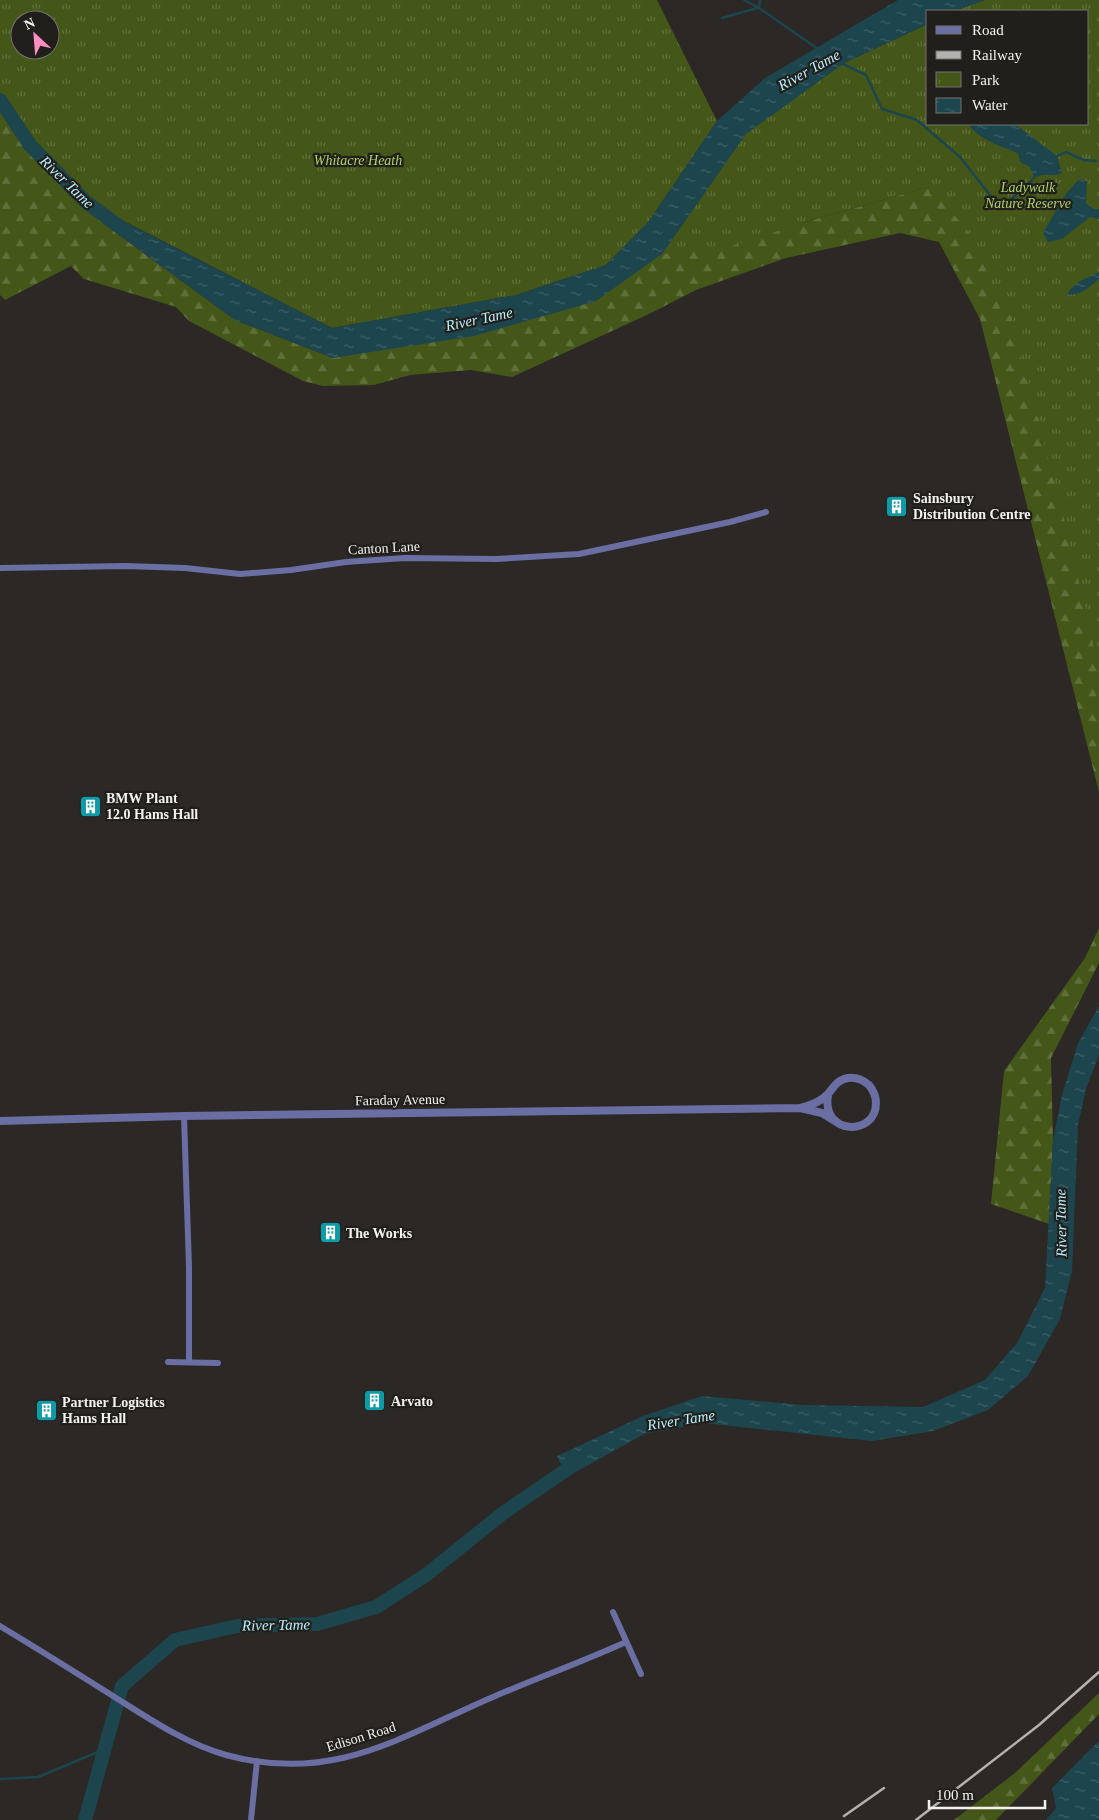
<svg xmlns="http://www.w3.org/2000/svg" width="1099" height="1820" viewBox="0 0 1099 1820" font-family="'Times New Roman',serif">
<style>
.forest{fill:url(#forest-firs)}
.park{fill:url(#park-tufts);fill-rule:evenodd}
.water{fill:url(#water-ripples)}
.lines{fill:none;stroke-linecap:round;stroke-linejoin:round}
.stream{stroke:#1d454e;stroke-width:2.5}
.river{stroke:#1d454e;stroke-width:14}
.minor{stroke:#6a6ea2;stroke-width:6}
.tertiary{stroke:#6a6ea2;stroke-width:8}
.rail{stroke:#b4b2b0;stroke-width:2.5}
.labels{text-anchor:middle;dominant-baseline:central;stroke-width:4.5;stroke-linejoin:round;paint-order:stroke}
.park-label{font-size:14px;font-style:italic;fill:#afd461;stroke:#211f1c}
.poi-label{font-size:14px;font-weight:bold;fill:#f4f2f0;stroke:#211f1c;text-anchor:start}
.street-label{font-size:14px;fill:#f4f2f0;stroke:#211f1c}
.water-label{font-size:15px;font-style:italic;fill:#b8f0fd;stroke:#211f1c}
</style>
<defs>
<pattern id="forest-firs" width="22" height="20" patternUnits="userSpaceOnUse" patternTransform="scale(1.25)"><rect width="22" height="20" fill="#445718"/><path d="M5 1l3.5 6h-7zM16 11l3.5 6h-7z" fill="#60703a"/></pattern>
<pattern id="park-tufts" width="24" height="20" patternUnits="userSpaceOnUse" patternTransform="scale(1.25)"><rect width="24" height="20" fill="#445718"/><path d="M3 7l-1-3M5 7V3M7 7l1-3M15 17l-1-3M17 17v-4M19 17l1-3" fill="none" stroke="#60703a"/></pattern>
<pattern id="water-ripples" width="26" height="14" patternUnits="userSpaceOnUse" patternTransform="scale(1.25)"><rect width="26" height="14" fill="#1d454e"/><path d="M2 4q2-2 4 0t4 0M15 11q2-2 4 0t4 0" fill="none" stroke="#3e6068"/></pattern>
</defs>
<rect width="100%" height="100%" fill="#2b2825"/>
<path class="forest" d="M0,99l24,40 36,39 47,41 -3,5 131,96 98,38 329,-104 52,-73 88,42 126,-36 171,123v482l-119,-473 -41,-77 -39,-9 -114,25 -90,32 -47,24 -137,63 -41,-7 -61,5 -36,10 -51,1 -20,-5 -114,-60 -13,-14 -92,-28 -13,-13 -66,34 -5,-5z
M1099,928v35l-48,95 2,82 -4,84 -58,-20 13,-133 81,-113z
M1099,1693v21l-103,106h-42l61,-47z"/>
<path class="park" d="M0,0h657l60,121 -68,100 -43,44 -90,30 -184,33 -245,-126 -29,-27 -27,-32 -31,-44zM20,20h30v30h-30z
M985,0h114v669l-37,-159 -55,-206 -16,-24 -25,-52 -38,-41 -126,36 -76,25 -64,6 83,-120 99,-71 84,-39v100h160v-113h-134z"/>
<path class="water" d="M898,0h87l-31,11h-26v13l-84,39 -98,71 -84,120 -66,47 -122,35 -141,22 -98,-38 -131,-96 15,-5 213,109 184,-33 90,-30 43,-44 68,-100 48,-43z
M968,124h47l42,32 5,17c-12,5 -16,-1 -28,5l-4,-11 -10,-5 -2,-9c-18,-7 -38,-13 -50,-29z
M1079,179l8,2 -1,22 8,6h5v10l-9,-2 -28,22 -14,3 -5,-9 22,-38z
M1099,272v7c-13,11 -17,16 -34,16l13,-13z
M1099,1006v49l-13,34 -8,36 -6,146 -12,48 -32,57 -40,34 -55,21 -61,10 -168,-18 -60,11 -77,43 -10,-21 86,-40 59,-20 101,9 120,2 62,-27 32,-37 28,-55 8,-148 9,-45 16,-52z
M1099,1741v79h-53l10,-12 -4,-20z"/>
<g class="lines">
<path class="stream" d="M744,0l15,8 59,41
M759,8l1,-8
M722,18l35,-10
M841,63l25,12 16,34 35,11 43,37 41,52 33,-31
M1057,156l9,-4 18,8 12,1
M0,1779l38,-2 67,-28"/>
<path class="river" d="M0,100l30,45 56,57 41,30
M85,1820l37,-134 53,-46 62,-14 80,-2 59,-17 50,-32 76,-61 77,-53"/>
<path class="minor" d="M0,568l126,-2 59,2 55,6 51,-4 55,-8 59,-4 91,1 83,-5 151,-32 36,-10
M184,1116l5,151v95
M168,1362l50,1
M613,1612l28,62
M0,1626c38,23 75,46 113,70 35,22 73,48 113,59 107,29 174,-18 267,-58 44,-19 89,-35 133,-55
M251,1820l6,-59"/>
<path class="tertiary" d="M800,1108c10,-3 21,-6 28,-14 6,-7 9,-14 20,-16 7,-1 15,2 21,7 4,5 7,11 7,18 0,34 -55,32 -48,-8
M0,1121l184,-5 616,-8 22,5 13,8"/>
<path class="rail" d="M844,1816l40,-28
M916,1820l123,-95 60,-53"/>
</g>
<defs>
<symbol id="building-square" viewBox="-11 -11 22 22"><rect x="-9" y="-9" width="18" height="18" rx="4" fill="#0f9aa8" stroke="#211f1c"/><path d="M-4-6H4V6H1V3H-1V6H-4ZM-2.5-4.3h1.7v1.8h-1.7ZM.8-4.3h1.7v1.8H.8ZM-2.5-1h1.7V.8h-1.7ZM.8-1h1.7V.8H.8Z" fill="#fff"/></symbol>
</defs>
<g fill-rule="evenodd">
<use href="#building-square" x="884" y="494" width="25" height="25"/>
<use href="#building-square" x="78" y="794" width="25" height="25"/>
<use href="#building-square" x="318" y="1220" width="25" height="25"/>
<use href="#building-square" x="362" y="1388" width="25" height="25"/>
<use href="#building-square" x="34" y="1398" width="25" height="25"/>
</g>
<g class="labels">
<g class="park-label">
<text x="358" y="160">Whitacre Heath</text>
<text x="1028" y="187">Ladywalk<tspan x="1028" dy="16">Nature Reserve</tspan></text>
</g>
<g class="poi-label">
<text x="913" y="498">Sainsbury<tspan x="913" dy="16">Distribution Centre</tspan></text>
<text x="106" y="798">BMW Plant<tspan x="106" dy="16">12.0 Hams Hall</tspan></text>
<text x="346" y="1233">The Works</text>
<text x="391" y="1401">Arvato</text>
<text x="62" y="1402">Partner Logistics<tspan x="62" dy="16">Hams Hall</tspan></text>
</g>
<g class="street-label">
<text transform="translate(384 548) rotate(-3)">Canton Lane</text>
<text transform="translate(400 1100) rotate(-1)">Faraday Avenue</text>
<text transform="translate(361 1737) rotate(-17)">Edison Road</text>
</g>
<g class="water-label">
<text transform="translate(809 70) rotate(-29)">River Tame</text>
<text transform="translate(67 182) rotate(44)">River Tame</text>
<text transform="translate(479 319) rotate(-12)">River Tame</text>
<text transform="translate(1061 1223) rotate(-91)">River Tame</text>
<text transform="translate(681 1420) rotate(-9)">River Tame</text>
<text transform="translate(276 1625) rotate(-1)">River Tame</text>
</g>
</g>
<rect x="926" y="10" width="162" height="115" fill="#211f1c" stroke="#757371"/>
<rect x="936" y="26" width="25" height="8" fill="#6a6ea2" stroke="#757371"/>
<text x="972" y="35" font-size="15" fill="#f4f2f0">Road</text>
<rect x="936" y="51" width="25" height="8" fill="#b4b2b0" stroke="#757371"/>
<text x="972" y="60" font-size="15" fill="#f4f2f0">Railway</text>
<rect x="936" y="72" width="25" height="15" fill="url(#park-tufts)" stroke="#757371"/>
<text x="972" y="85" font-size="15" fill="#f4f2f0">Park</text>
<rect x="936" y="98" width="25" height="15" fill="url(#water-ripples)" stroke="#757371"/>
<text x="972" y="110" font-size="15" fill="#f4f2f0">Water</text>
<g transform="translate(35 35) rotate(334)"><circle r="24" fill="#211f1c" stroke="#757371"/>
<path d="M0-4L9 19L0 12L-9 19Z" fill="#fd8ebf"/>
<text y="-8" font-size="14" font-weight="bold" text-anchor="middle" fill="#f4f2f0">N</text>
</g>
<path d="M929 1800v8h116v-8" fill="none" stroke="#f4f2f0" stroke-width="2.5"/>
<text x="936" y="1800" font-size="15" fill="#f4f2f0" stroke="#211f1c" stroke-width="4" paint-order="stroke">100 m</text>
</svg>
